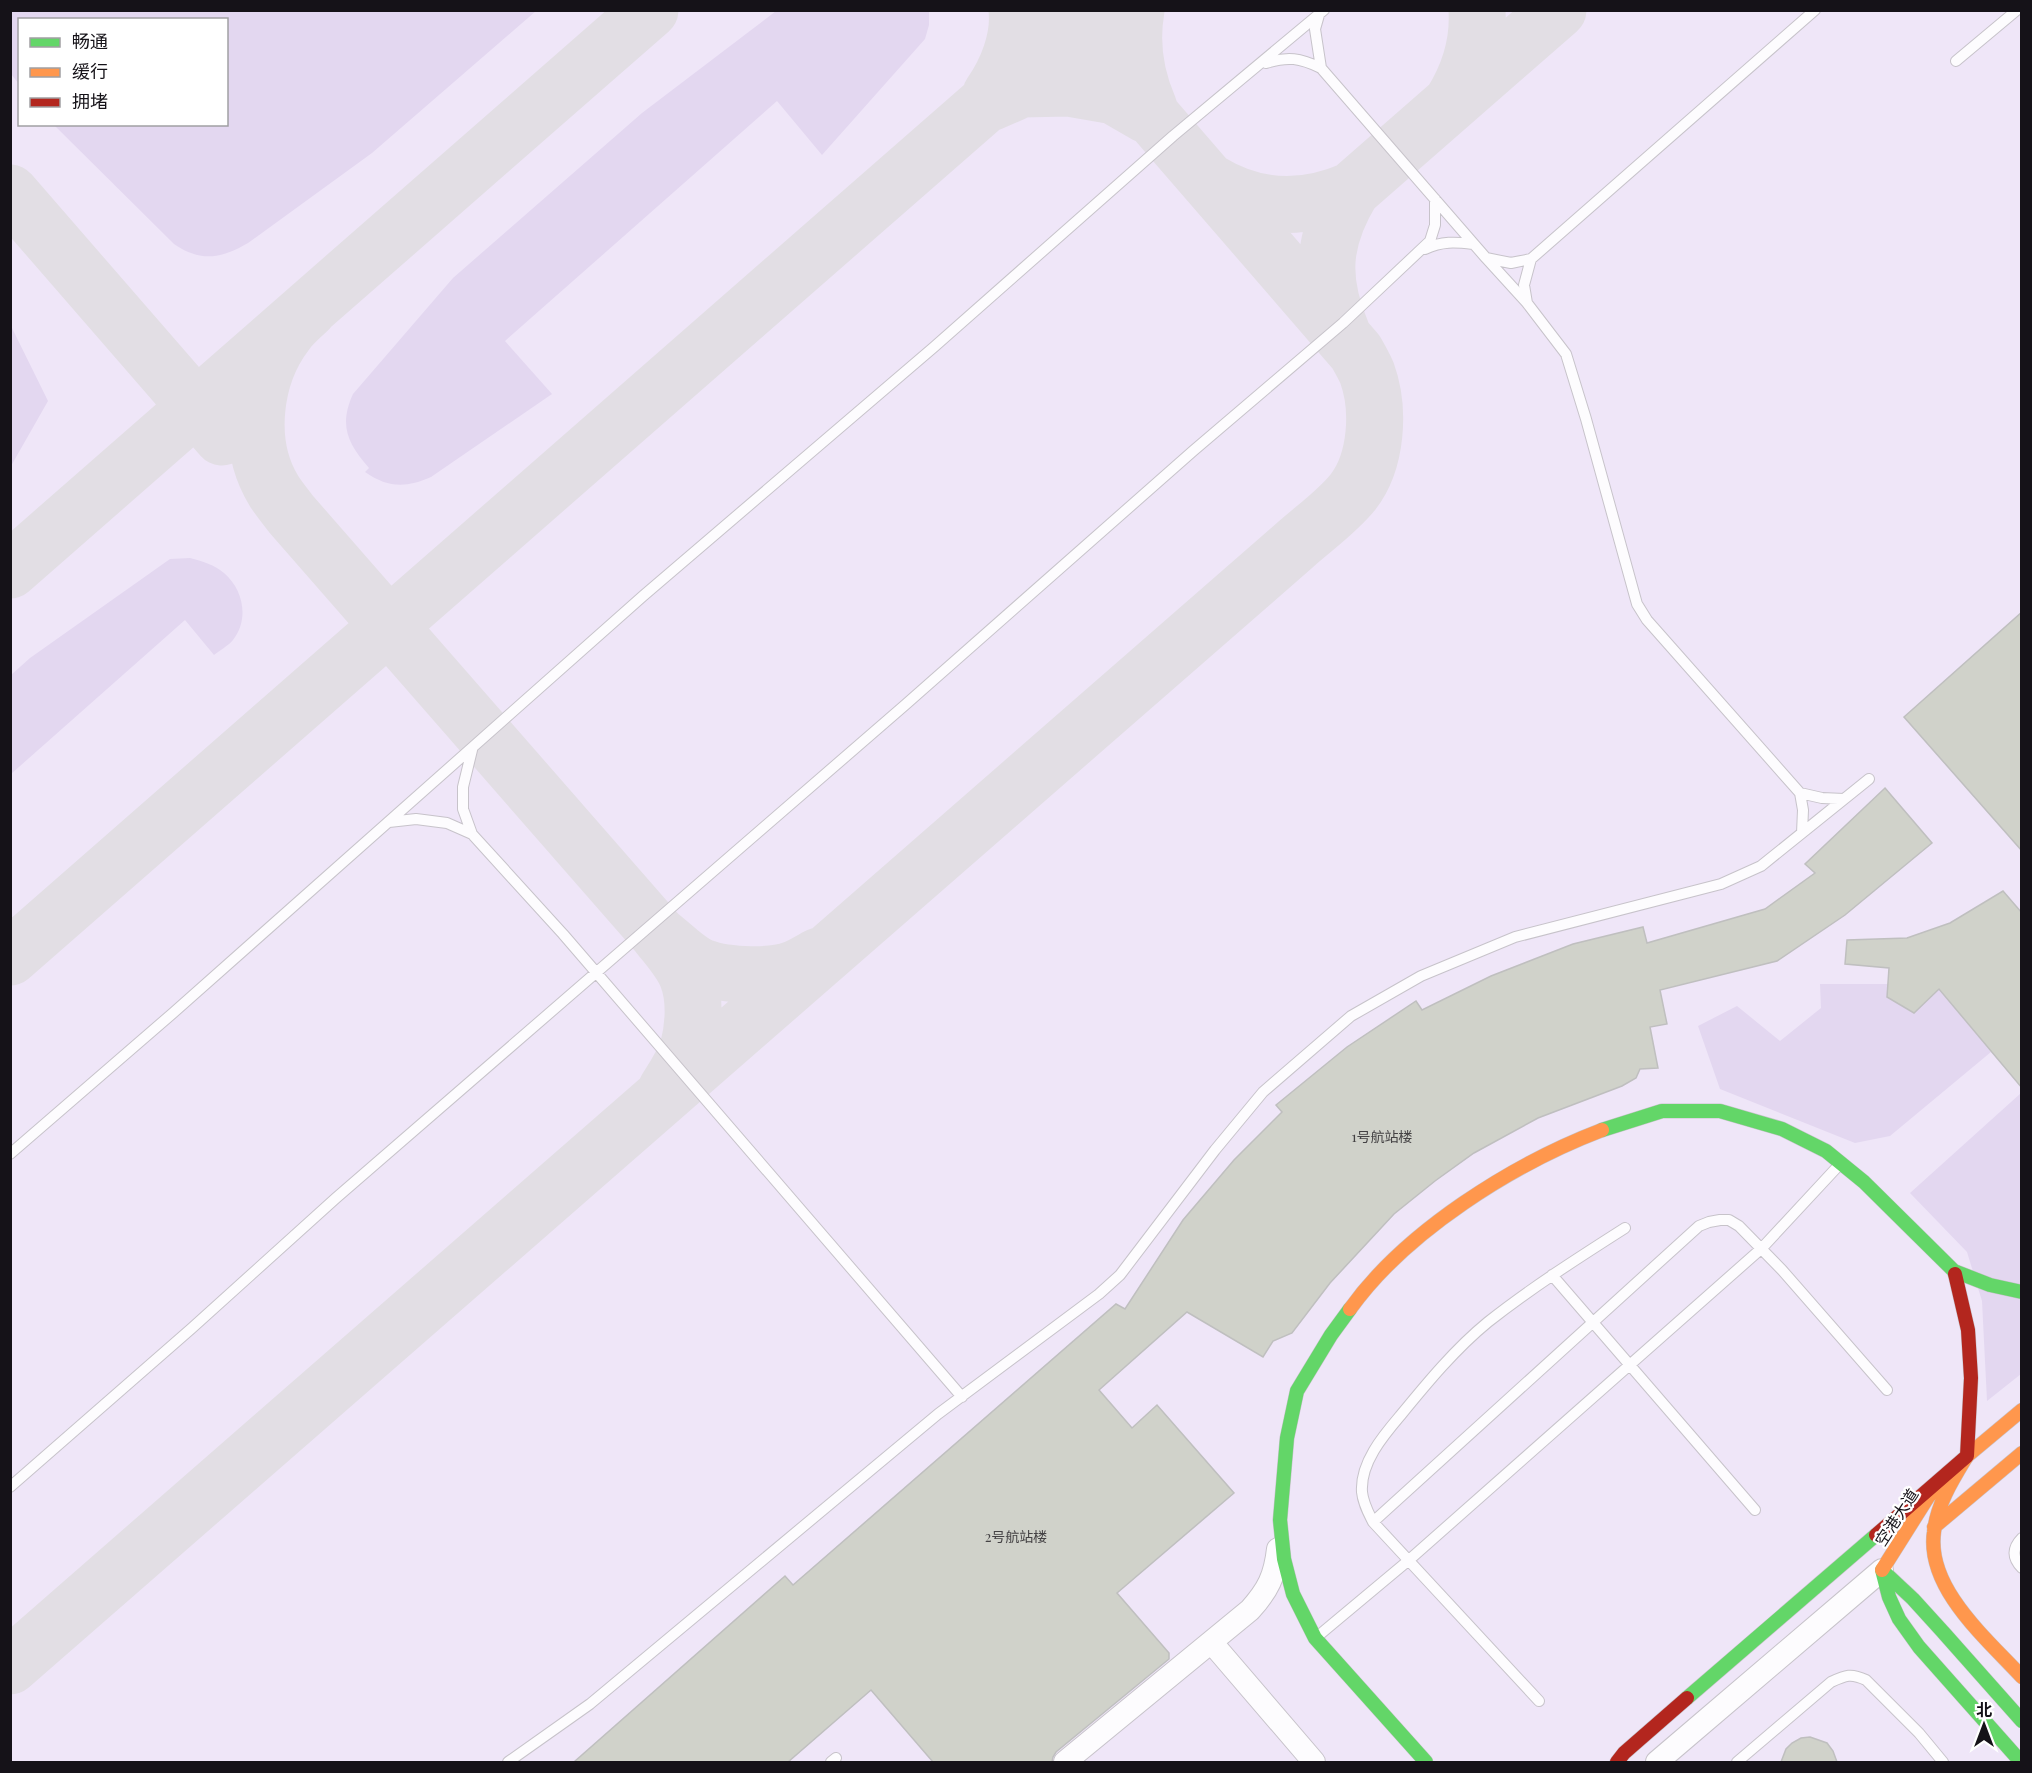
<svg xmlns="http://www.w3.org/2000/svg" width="2032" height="1773" viewBox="0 0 2032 1773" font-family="'Playfair Display','Noto Sans SC',serif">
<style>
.built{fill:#efe6f8;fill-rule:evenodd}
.green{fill:#e3d7f0}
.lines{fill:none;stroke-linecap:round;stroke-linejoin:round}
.taxiway{stroke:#e2dee4;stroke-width:57}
.building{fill:#d0d2ca;stroke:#bfbfbf;stroke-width:1.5}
.lane-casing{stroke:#c7c3ca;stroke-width:12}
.street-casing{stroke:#c7c3ca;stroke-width:24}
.fast-casing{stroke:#c7c3ca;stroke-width:15}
.slow-casing{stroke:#c7c3ca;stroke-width:15}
.jam-casing{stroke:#c7c3ca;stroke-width:15}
.lane{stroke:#fdfcfe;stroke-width:10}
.street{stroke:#fdfcfe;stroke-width:22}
.fast{stroke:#63d668;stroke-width:14}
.slow{stroke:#ff974d;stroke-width:14}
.jam{stroke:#b3261e;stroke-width:14}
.labels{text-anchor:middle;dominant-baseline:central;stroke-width:4.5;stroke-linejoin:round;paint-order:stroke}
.number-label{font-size:14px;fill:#444244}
.street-label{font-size:16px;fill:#151218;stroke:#fff}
</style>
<rect width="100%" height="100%" fill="#f2eef7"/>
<path class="built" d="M11,11h2010v1751h-2010zM20,20h206v104h-206z"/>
<path class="green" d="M10,11l1,-1 525,1 -164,142 -124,90c-27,16 -48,19 -74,1l-120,-119 172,-1v-104h-206l-1,64 -8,-10z
M776,11h153v14l-4,14 -103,116 -45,-54 -272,240 47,53 -121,83c-25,11 -43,11 -66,-5l4,-4c-22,-25 -30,-43 -16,-74l100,-116 189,-165z
M11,326l37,75 -37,65 -1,-140z
M190,558c12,3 25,7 34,15 20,17 25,47 9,67 -5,6 -13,10 -19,15l-29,-35 -174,154v-99l19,-17 140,-99z
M1820,984h68l-1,13 26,16 26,-24 52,63 -101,84 -35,7 -135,-54 -22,-63 39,-20 43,35 41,-33z
M2021,1093v281l-34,27 -5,-100 -15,-49 -57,-59z"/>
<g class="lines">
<path class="taxiway" d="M1136,10c-6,35 -1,66 13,98
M991,94c16,-23 29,-55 26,-84
M1452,102c18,-29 27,-58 25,-92
M990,103l32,-14 46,-1 46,8 33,19
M1210,182c46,28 94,29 142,8l206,-180
M10,193l212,244
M309,309c-8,8 -17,15 -23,24 -33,43 -41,111 -12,158 5,8 12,16 17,23l367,420c10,13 23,27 29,42 9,22 7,51 1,73 -5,15 -14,28 -22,41
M1342,333c-23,-53 -20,-94 10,-143
M10,570l640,-560
M659,935c12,9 24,22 37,29 22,12 74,14 98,5 8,-3 17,-9 25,-13
M10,957l1083,-947
M10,1666l1285,-1121c19,-17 42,-33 58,-53 24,-31 27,-83 14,-119 -3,-7 -7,-14 -11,-21l-296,-342"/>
</g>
<path class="building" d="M2022,612v239l-118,-134z
M1885,788l47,55 -87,72 -68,46 -117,29 7,34 -17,3 8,41 -18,1 -4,9 -14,8 -84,32 -64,35 -39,28 -41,33 -64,69 -38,50 -19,8 -10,16 -76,-45 -88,78 33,38 25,-23 77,88 -117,100 52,60v6l-113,93 -3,5 -1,5h-119l-62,-72 -83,72h-214l211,-186 8,9 323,-281 9,5 58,-89 51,-60 48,-48 -6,-7 71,-58 69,-46 6,9 69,-34 82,-32 70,-17 4,16 118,-34 50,-36 -10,-9z
M2003,891l19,22v175l-83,-99 -25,24 -27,-16 2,-29 -44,-4 2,-24 60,-2 43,-15z
M1810,1737l17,6 6,8 4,11h-56l5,-13 6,-6 9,-5z"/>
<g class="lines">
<defs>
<path id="lane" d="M1319,15l-4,14 6,39 165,190 25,5 20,-4 284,-249
M1956,61l61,-51
M1266,63c22,-7 34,-5 55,5
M1425,249c17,-8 30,-7 48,-5
M1486,258l41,45 39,51 20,65 51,185 10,16 153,173 3,17 -1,23
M1527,303l-3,-18 7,-26
M472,750l-9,37v22l9,25
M1800,793l22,5 22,1
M389,822l27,-3 31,4 25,11 91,100 399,463
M10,1154l163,-141 470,-417 291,-249 239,-211 151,-126
M1552,1275l203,235
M10,1487l182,-159 144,-130 569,-493 288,-254 150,-128 87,-82 5,-16v-26
M1373,1522l326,-296 10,-4 11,-2h9l10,6 43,44 105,120
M2022,1538c-10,10 -10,20 0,30
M1318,1636l91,-76 353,-312 78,-84
M1539,1701l-166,-179c-5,-10 -10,-19 -11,-30 -2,-29 21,-56 38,-76 27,-33 55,-67 88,-94 43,-34 90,-64 137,-94
M508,1762l82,-58 348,-290 161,-120 21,-19 95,-125 48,-58 88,-76 70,-40 94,-39 206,-53 40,-18 108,-87
M831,1762l5,-4
M1737,1762l94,-80c15,-7 20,-9 35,-2l53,53 24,29"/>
<path id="street" d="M1212,1643l102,119
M1065,1762l185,-152c18,-20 25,-34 28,-61
M1657,1762l225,-192"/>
<path id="fast" d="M1602,1130l60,-19h58l62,18 44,22 38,31 90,89 1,3
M1954,1271l36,14 32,7
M1350,1309l-19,26 -34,56 -10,47 -7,82 4,39 9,35 22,44 111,124
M1882,1570l7,27 10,22 20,28 102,115
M1882,1570l31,29 30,33
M1943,1632l79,89
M1687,1698l189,-163"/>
<path id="slow" d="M1350,1309c56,-78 163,-145 252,-179
M1967,1456c-14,23 -30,48 -33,76 -8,56 53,107 88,145
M1934,1527l88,-74
M1882,1570l46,-73 39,-41 55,-46"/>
<path id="jam" d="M1876,1535l91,-79 4,-78 -3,-48 -13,-56
M1617,1762l7,-9 63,-55"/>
</defs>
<use href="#lane" class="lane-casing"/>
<use href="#street" class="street-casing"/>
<use href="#fast" class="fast-casing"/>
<use href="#slow" class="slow-casing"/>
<use href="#jam" class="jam-casing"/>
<use href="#lane" class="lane"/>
<use href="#street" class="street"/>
<use href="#fast" class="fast"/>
<use href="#slow" class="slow"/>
<use href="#jam" class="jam"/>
</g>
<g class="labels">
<g class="number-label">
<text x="1382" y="1136">1号航站楼</text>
<text x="1016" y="1536">2号航站楼</text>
</g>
<g class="street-label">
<text transform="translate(1896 1517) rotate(-57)">空港大道</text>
</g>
</g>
<rect width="2032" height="1773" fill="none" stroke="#151218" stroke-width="24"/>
<rect x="18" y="18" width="210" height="108" fill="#ffffff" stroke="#a1a0a3" stroke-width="1.5"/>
<rect x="30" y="38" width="30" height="9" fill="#63d668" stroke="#a1a0a3" stroke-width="1.5"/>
<text x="72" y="48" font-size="18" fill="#151218">畅通</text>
<rect x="30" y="68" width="30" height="9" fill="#ff974d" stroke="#a1a0a3" stroke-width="1.5"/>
<text x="72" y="78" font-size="18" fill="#151218">缓行</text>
<rect x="30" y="98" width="30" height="9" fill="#b3261e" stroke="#a1a0a3" stroke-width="1.5"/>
<text x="72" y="108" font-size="18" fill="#151218">拥堵</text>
<g transform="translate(1984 1725)" stroke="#ffffff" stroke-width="4.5" paint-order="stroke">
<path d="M0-4.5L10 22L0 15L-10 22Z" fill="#151218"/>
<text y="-9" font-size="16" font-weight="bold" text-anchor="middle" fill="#151218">北</text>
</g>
</svg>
